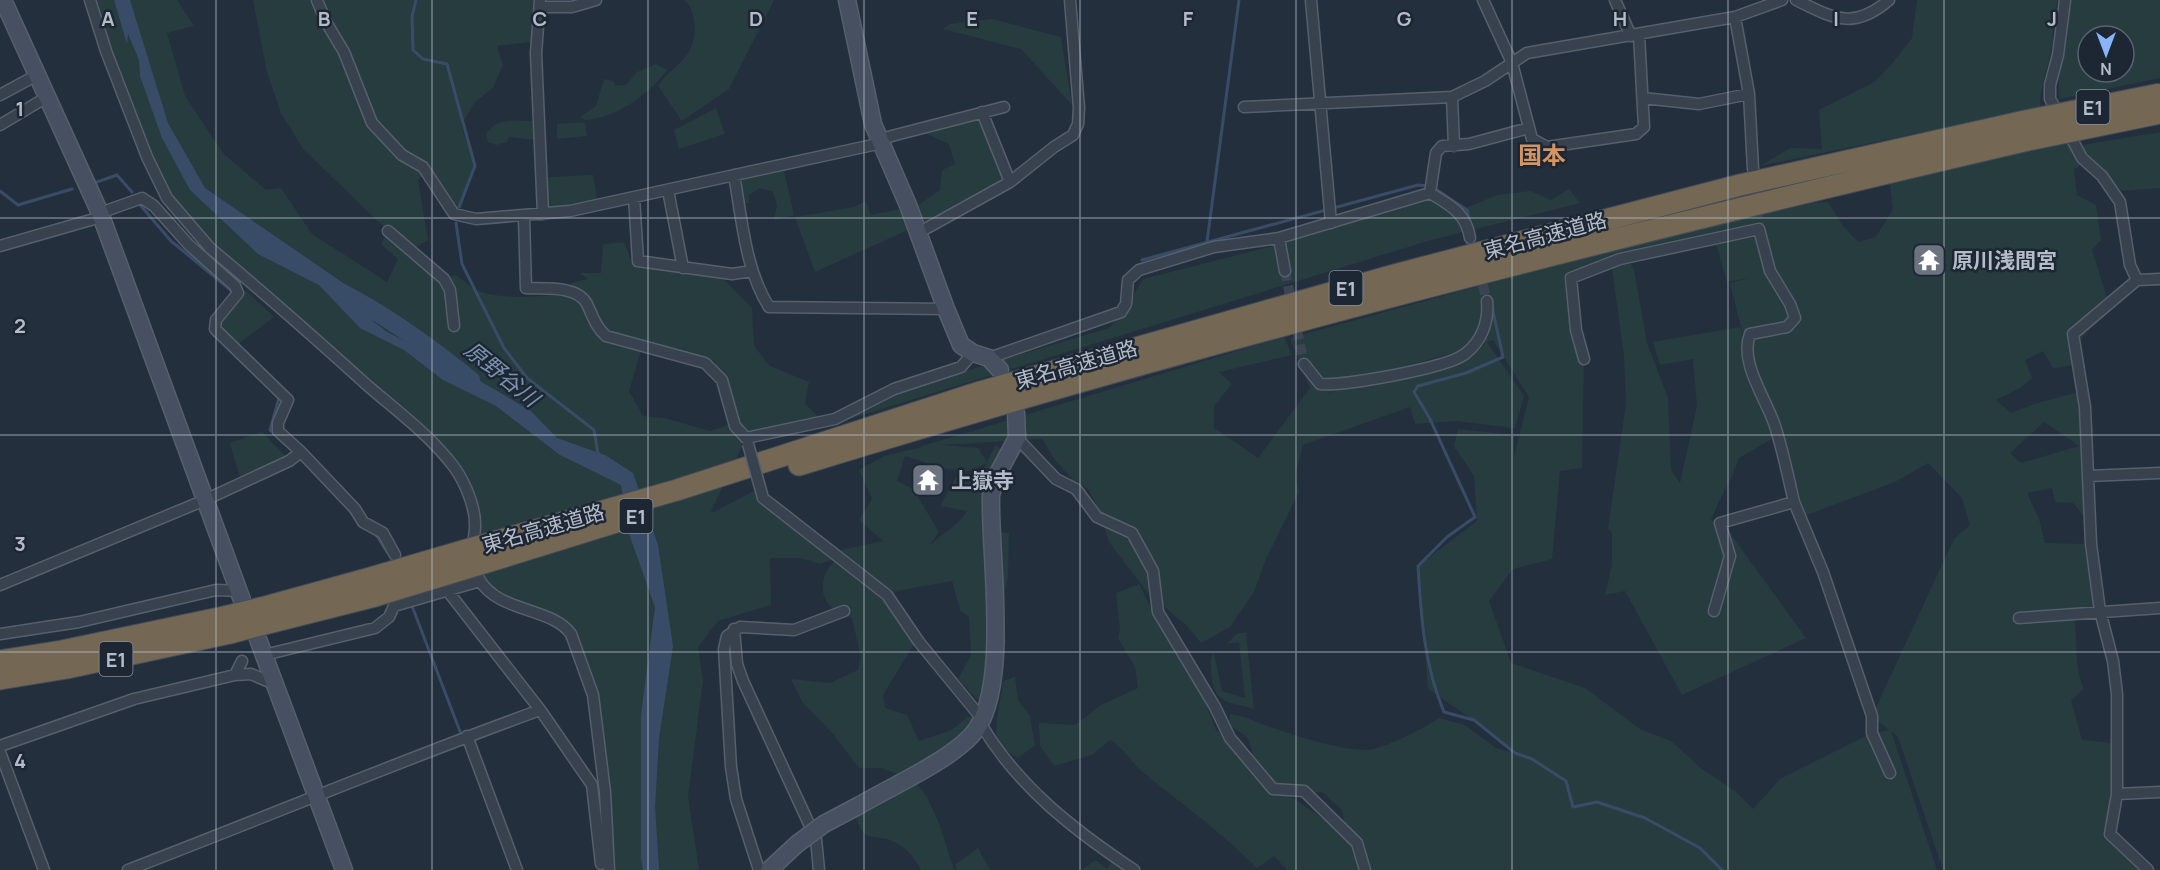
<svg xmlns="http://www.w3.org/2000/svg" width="2160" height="870" viewBox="0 0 2160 870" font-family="Manrope,'Noto Sans JP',sans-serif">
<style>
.green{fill:#263c3f;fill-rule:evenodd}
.water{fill:#394c67}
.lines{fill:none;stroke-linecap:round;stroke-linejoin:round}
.stream{stroke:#394c67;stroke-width:3}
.river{stroke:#394c67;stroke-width:18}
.street-tunnel{stroke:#3a4453;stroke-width:10;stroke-dasharray:10 5;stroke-linecap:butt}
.street-casing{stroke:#565f6c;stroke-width:13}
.secondary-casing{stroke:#565f6c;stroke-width:19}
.highway-casing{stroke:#434c59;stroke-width:23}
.street{stroke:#38414e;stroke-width:10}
.secondary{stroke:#465061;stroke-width:16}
.highway{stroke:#746855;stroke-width:21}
.street-bridge-casing{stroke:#565f6c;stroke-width:13;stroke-linecap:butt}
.secondary-bridge-casing{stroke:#565f6c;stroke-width:19;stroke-linecap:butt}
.highway-bridge-casing{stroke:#434c59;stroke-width:23;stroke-linecap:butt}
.street-bridge{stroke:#38414e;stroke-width:10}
.secondary-bridge{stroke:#465061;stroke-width:16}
.highway-bridge{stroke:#746855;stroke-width:21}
.grid{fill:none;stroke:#b4bcc9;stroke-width:1.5;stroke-opacity:0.55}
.labels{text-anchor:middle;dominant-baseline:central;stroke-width:5;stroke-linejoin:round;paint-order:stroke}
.shield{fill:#1d2633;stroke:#878f9c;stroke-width:1.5}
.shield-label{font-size:20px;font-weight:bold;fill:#b4bcc9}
.street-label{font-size:21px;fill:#b4bcc9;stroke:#1d2633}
.poi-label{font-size:21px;font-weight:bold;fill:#b4bcc9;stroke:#1d2633;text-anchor:start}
.water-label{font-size:22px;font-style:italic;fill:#7c92b1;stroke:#1d2633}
.quarter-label{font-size:24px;font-weight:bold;fill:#d59563;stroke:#1d2633}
.grid-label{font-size:20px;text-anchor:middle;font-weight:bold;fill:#b4bcc9;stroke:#1d2633;stroke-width:5;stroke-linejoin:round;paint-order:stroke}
</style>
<rect width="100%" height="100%" fill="#242f3e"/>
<path class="green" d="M91,0h86l17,26 -27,7 18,63 38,57 43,37 15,-2 31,46 75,48 11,-23 -17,-15 6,-11 56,46 13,-4c7,5 15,13 23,16 27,10 63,4 92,4v-12l17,-4 -8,-6h21l2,-29 21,-2 8,21 3,-22 1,15 11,12 73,10 6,3 26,27 2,38 16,20 39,16 -4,22 18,17 11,2 -82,20 -21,-32 -15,-39 -2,-13 -1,11 -32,-13 7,-13 -9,12 -38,-6 -12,41 14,25 21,2 46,13 18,-6 15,20 -32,66 3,1 40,-21 79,68 -13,5 -19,-6h-31l1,47 -53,16 -20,26 5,34 -15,115 11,74h-87l-25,-202 -22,-43 -60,-24 -25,-20 -5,-61 -21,-52 -198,-181 -83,-82 -33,-65z
M253,0h283l1,41 -40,5 6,19 -10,23 -18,14 -14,23 14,41 -14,43 -38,-34 -5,5 10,60 -12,7 -28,-16 -85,-82 -22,-36 -14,-41z
M685,0h89l-45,89 -47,32 -24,-35c8,-13 22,-20 30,-33 10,-16 9,-39 -3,-53z
M1917,0h141c-6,18 -4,34 -7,52 -4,21 -11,33 -11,56l-280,58 30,-18 32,1 -3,-39 57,-29 18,-20 18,-23z
M2068,0h92v78l-101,21 -1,-51zM2088,36h36v36h-36z
M992,19l69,18 11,68 -51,-56 -78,-20 7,-5z
M656,64l11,6c-19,25 -49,47 -81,50l-6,-3 16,-11 8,-27 9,2 3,5 10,-1 11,-13z
M716,108l9,26 -46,15 -5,-19z
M983,115l27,67 -92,51 -5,-24 27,-19 2,-20 13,-6 -6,-20 -28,-13z
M535,121v19l-26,-3 -2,5 -11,3 -8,-3 -2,-8c10,-17 31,-13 49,-13z
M585,122l2,14 -30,3v-15z
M2160,132v56l-38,3 -34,-29 -14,7 3,26 19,10 5,35 -9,10 19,60 -30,28 -1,26 -27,4 -10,-17 -18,9 7,18 -12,10 -24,12 15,13 23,-9 45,-12 6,15 -1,109 -11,-13 -18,-1 -3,-14 -25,5 12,26 6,24 39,1 12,69 -22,2c4,25 0,53 10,74l-13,11 11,40 32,3 3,51 -10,42 41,34h-205l-45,-133 -7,-6 46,139h-650l-13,-14 -17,12c-34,-34 -73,-63 -111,-93 -14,-10 -20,-26 -36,-35l-18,15 -38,11 -14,-20 -1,-23 36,2 26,-20 37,-17 -3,-21 -17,-29 2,-9 -4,-36 23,-9 28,55 33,49 16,42 37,23 -6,-16 -18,-12 1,-11c16,2 28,9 43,14 27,9 66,22 95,22 15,-1 57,-22 71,-32l26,7 31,23 18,5 -19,-18 -67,-46 -10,-123 59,-45 -3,-45 -20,-30 4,-17 56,6v22l15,-60 -36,-57 -6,2 37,54 -9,32 -60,-7 -40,3 -5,-17 -107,38 -8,32 4,15 -33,67 -12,33 -24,35 -29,16 -15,-18 -39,-33 -38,-50 -11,-34 -10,-19 -16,-10 -17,-19 -13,-21 -101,6 37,3 9,14 9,-18 5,6 -5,27 3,55 10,1 -1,44 -6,27 4,38 -4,21 -23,38 -21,-22 13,-24 -2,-38 -9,-7 -8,-29 -67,12 29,51 -31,51 2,13 22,7 12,26 33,-11 15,-13 6,-1 -2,16 -71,43 -19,-7h-22l-26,-34 -30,-31 -12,-24 39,4 28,-13 3,-12 -9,-40c-6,-3 -16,-6 -21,-11 -15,-15 -8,-39 8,-49l-7,-6 51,-11 -24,-21 13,-21 -13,-29 25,-14 38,-9h-3l365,-110 8,18 -73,17 13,12 -18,22v22l44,30 52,-70 -20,-50 405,-111 118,-24 15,-1 15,24 15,16 18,-5 17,-28 -3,-25 118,-32 67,-9 2,3zM1715,240l12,42 21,-4 -18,5 15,60 -5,-16 -87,15 7,23 33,-6 4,47 -17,77 -9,-13 -3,-72 -21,-55 -13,-73 -6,-13 -16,11 12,88 2,48 -18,125 4,4v31l-7,31 20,-4 57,104 124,-57 -79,-109 -16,-9c8,-22 21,-40 28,-62l38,-22 29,79 89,-33 33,-19 34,35 8,27 -16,14 -82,177 17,14 -17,3 -92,46 -27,30 -18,-18 -33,-22 -31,-28 -31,-12 -55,-41 -74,-25 -22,-62 24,-32 39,-10 8,-88 22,-3 2,-109 -15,-53 -2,-33 65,-20zM1486,343l-16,15 -120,25 -26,13 32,-19 38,-7zM2044,422l35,24 -58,17 -11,-10zM905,456l41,13 24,2 17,-8 -10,18 -20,-5 -17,30 27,5c-11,17 -23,21 -38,35l10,-14 -26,-43 -16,-8zM1322,792l20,18 5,25 -57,-39z
M784,171l10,44 -20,5 3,-15 -4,-13 -13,-4 -11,7v8l-6,1 -2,-24z
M593,175l4,24 -42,9 -8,-4 1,-27z
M1569,189l11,14 -149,37 -585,180 53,-27 36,-13 174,-52 19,-23 15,-26 146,-37 141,-49 26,19 41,-17 34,-4 20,9z
M866,201l5,14 29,-6 8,21 -93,42 -20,-55 59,-10z
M245,290l29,27 -36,27 -17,-18v-6z
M262,432l23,24 -45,22 -10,-35z
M1238,633h8l8,76c-28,-8 -41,-5 -43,-38 0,-7 -2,-13 3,-18l8,38 23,7 -6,-56 -13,2z
M1015,677l3,23 12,16 5,29 -17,13 -19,-12c-7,-23 2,-42 4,-65z
M916,783l11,14 12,26 15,47h-33c-5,-11 -15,-23 -26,-28 -21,-10 -30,5 -40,-27z
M978,848l12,22h-33l-2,-5z
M1113,859l15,11h-47l15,-10 11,9z"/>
<path class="water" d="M114,0h16l38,123 37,65 144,99 24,34 14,11 66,33 78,46 26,27 48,17 28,18 25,72 15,101 -14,92 -4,69 4,63h-16l-2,-11v-144l14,-108 -26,-73 -8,-49 -61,-30 -64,-49 -53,-26 -39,-30 -44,-22 -41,-43 -61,-31 -68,-64 -28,-52 -22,-62 -1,-16 -11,-26 -1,10z"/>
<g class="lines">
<path class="stream" d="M416,0l-4,17 1,33 10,9 24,5 28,102 -16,41
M97,182l20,-7 15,17
M0,191l18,14 54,-16
M141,206l30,35 62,51
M456,223l6,41 42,84 23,30 67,52 4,24
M1207,242l32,-242
M1142,260l276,-75 13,1 36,24 7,26
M1492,307l11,50 -37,16 -48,13 -4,6 16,27 45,98 -28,20 -29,29c3,50 6,99 26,146l30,8 41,33 17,6 34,22 7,26 24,-5 48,16 55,30 22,22
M274,433l-4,-3 9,-32
M375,533l12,19
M412,606l49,128"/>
<path class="river" d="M337,290c48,24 92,56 134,90"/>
<path class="street-tunnel" d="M1754,178l5,51
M1479,270l8,31
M1285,271l19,93"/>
<defs>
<path id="street" d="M90,0l16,51 41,106 20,41 43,50c54,45 106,91 158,138 29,25 63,50 86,81 11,15 22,41 21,60 -1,20 -8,31 4,52 19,34 73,28 92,55l22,61 12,97 4,78
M317,0l9,22 18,30 28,71 30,32 21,12 31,47 22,5 94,-8 312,-68
M540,0l-4,53 7,161
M1311,0l20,223
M1483,0l29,63 20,76 15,8 89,-13 8,-7 -5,-92
M1615,0l16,36
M1796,0c37,18 57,31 93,0
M540,7h32l24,-7
M1735,17l14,77 4,75
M0,95l37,-20
M1452,97l2,49
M1643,98l56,6 50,-10
M1244,107l208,-10 33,-16 42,-28 208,-36 47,-17
M982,112l28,70
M2060,116l-10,-17v-14l8,-30 7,-55
M0,125l47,-28
M2067,130l15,28 20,18 18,26 10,63 7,15
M880,139l124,-32
M734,175c8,44 11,94 35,132l177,2
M668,190l15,78
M1430,193l6,-40 6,-7 27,-2 60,-16
M634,197l4,64 94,13 20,-3
M100,213l42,-15 12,8 35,39 46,41 3,7 -22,27 -1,9 73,71 -10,23v8l23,21 54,57 8,13 20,11 12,22
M524,217l2,71c19,1 51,-3 61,16 6,13 9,23 19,32l99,27 17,17 13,46 11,12 89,-19 59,-30 67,-22 12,-14
M388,231l56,48 6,11 4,36
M918,233l92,-51 44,-35 19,-12 5,-11 1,-16 -9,-108
M1279,238l6,33
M0,246l101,-29
M989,358l132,-46 5,-8 2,-24 11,-10 75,-23 65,-9 151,-45c21,13 36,20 40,45
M1584,359l-8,-29 -5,-52 49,-19 139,-30 11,42 20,33 5,14 -8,9 -37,7c-11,29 16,64 25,92 8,25 13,50 19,76l-74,21 10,33 -16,55
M1304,364l16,20c25,2 127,-16 145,-30 17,-13 24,-33 22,-53
M1017,438l39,41 20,10 21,28 35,16 21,38 5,41 57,95 15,31 43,51 31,2 53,52 8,27
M2088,476l72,-3
M763,498l124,97 32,47 64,78
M1794,502l29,70 49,144v17l18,40
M0,585l205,-85 84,-39 12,-9
M447,590l94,121 51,74 9,79
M2019,618l141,-10
M734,629l3,35 6,17 73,158 3,31
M0,634l79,-12 137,-32 23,1
M264,655l111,-27 14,-11 5,-11 86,-25
M235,675l7,-14
M981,724c37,63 93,106 153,146
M467,736l50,134
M0,746l134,-47 101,-24 16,-1 23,10
M0,752l44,118
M2117,794l43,-2
M128,870c138,-53 274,-110 412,-160
M759,870l-23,-71 -5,-32 -7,-118 3,-13 13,-9 54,3 50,-19
M2148,870l-38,-36 7,-40v-100l-4,-33 -13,-50 -9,-67 -6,-137 -12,-73 64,-54 23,-1"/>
<path id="secondary" d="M3,0l97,213 142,387
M847,0l26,124 35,81 38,104 15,36 12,8 16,5 11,12
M258,639l86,231
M858,806c34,-20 87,-43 113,-70 41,-42 18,-182 20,-241l5,-18 21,-39 -1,-25
M769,870l28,-26"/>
<path id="highway" d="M799,465c405,-125 816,-229 1229,-325
M483,545l194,-55 303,-98 414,-117 346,-90 285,-64
M487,562l139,-43
M261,608l109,-30
M260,625l115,-29
M0,661l62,-10 162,-34
M0,679l67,-11 163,-35"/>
</defs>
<use href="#street" class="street-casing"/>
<use href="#secondary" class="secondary-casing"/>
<use href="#highway" class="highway-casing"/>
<use href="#street" class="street"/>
<use href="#secondary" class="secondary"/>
<use href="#highway" class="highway"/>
<defs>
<path id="street-bridge" d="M748,444l15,54"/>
<path id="secondary-bridge" d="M797,844l27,-20 34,-18"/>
<path id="highway-bridge" d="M2025,121l135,-27
M2028,140l132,-27
M370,578l113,-33
M375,596l112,-34
M224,617l37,-9
M230,633l30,-8"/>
</defs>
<use href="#street-bridge" class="street-bridge-casing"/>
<use href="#secondary-bridge" class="secondary-bridge-casing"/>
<use href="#highway-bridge" class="highway-bridge-casing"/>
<use href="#street-bridge" class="street-bridge"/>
<use href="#secondary-bridge" class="secondary-bridge"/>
<use href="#highway-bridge" class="highway-bridge"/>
</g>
<path class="grid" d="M216,0v870M432,0v870M648,0v870M864,0v870M1080,0v870M1296,0v870M1512,0v870M1728,0v870M1944,0v870M0,218h2160M0,435h2160M0,652h2160"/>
<defs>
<symbol id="temple-square" viewBox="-11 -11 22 22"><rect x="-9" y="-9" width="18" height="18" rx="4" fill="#6b7280" stroke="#1d2633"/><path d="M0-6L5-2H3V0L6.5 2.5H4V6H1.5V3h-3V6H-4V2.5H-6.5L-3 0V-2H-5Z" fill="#fff"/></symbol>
</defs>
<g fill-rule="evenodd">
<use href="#temple-square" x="1910" y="241" width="38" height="38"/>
<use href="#temple-square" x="909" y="461" width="38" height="38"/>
</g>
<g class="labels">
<g class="shield">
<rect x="2076.5" y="90" width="33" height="34" rx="4.5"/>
<rect x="1329.5" y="271" width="33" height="34" rx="4.5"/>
<rect x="619.5" y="499" width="33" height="34" rx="4.5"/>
<rect x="99.5" y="642" width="33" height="34" rx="4.5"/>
</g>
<g class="shield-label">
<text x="2093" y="107">E1</text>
<text x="1346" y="288">E1</text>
<text x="636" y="516">E1</text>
<text x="116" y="659">E1</text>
</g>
<g class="street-label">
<text transform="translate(1545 235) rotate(-15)">東名高速道路</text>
<text transform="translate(1076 364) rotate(-16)">東名高速道路</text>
<text transform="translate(543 528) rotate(-16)">東名高速道路</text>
</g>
<g class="poi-label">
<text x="1952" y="260">原川浅間宮</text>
<text x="951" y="480">上嶽寺</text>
</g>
<g class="water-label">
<text transform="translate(502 374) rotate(39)">原野谷川</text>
</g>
<g class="quarter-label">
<text x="1542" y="154">国本</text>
</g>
</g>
<g class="grid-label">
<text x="108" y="26">A</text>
<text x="324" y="26">B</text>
<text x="540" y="26">C</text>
<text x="756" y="26">D</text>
<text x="972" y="26">E</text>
<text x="1188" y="26">F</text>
<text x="1404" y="26">G</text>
<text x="1620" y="26">H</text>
<text x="1836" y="26">I</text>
<text x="2052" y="26">J</text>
<text x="20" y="116">1</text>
<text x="20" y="333">2</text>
<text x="20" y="551">3</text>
<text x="20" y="768">4</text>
</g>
<g transform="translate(2106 54) rotate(180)"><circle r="28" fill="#1d2633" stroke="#59626f" stroke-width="1.5"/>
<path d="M0-4.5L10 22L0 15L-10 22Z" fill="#8ab4f8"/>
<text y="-9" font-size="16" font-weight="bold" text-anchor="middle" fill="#b4bcc9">N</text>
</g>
</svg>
